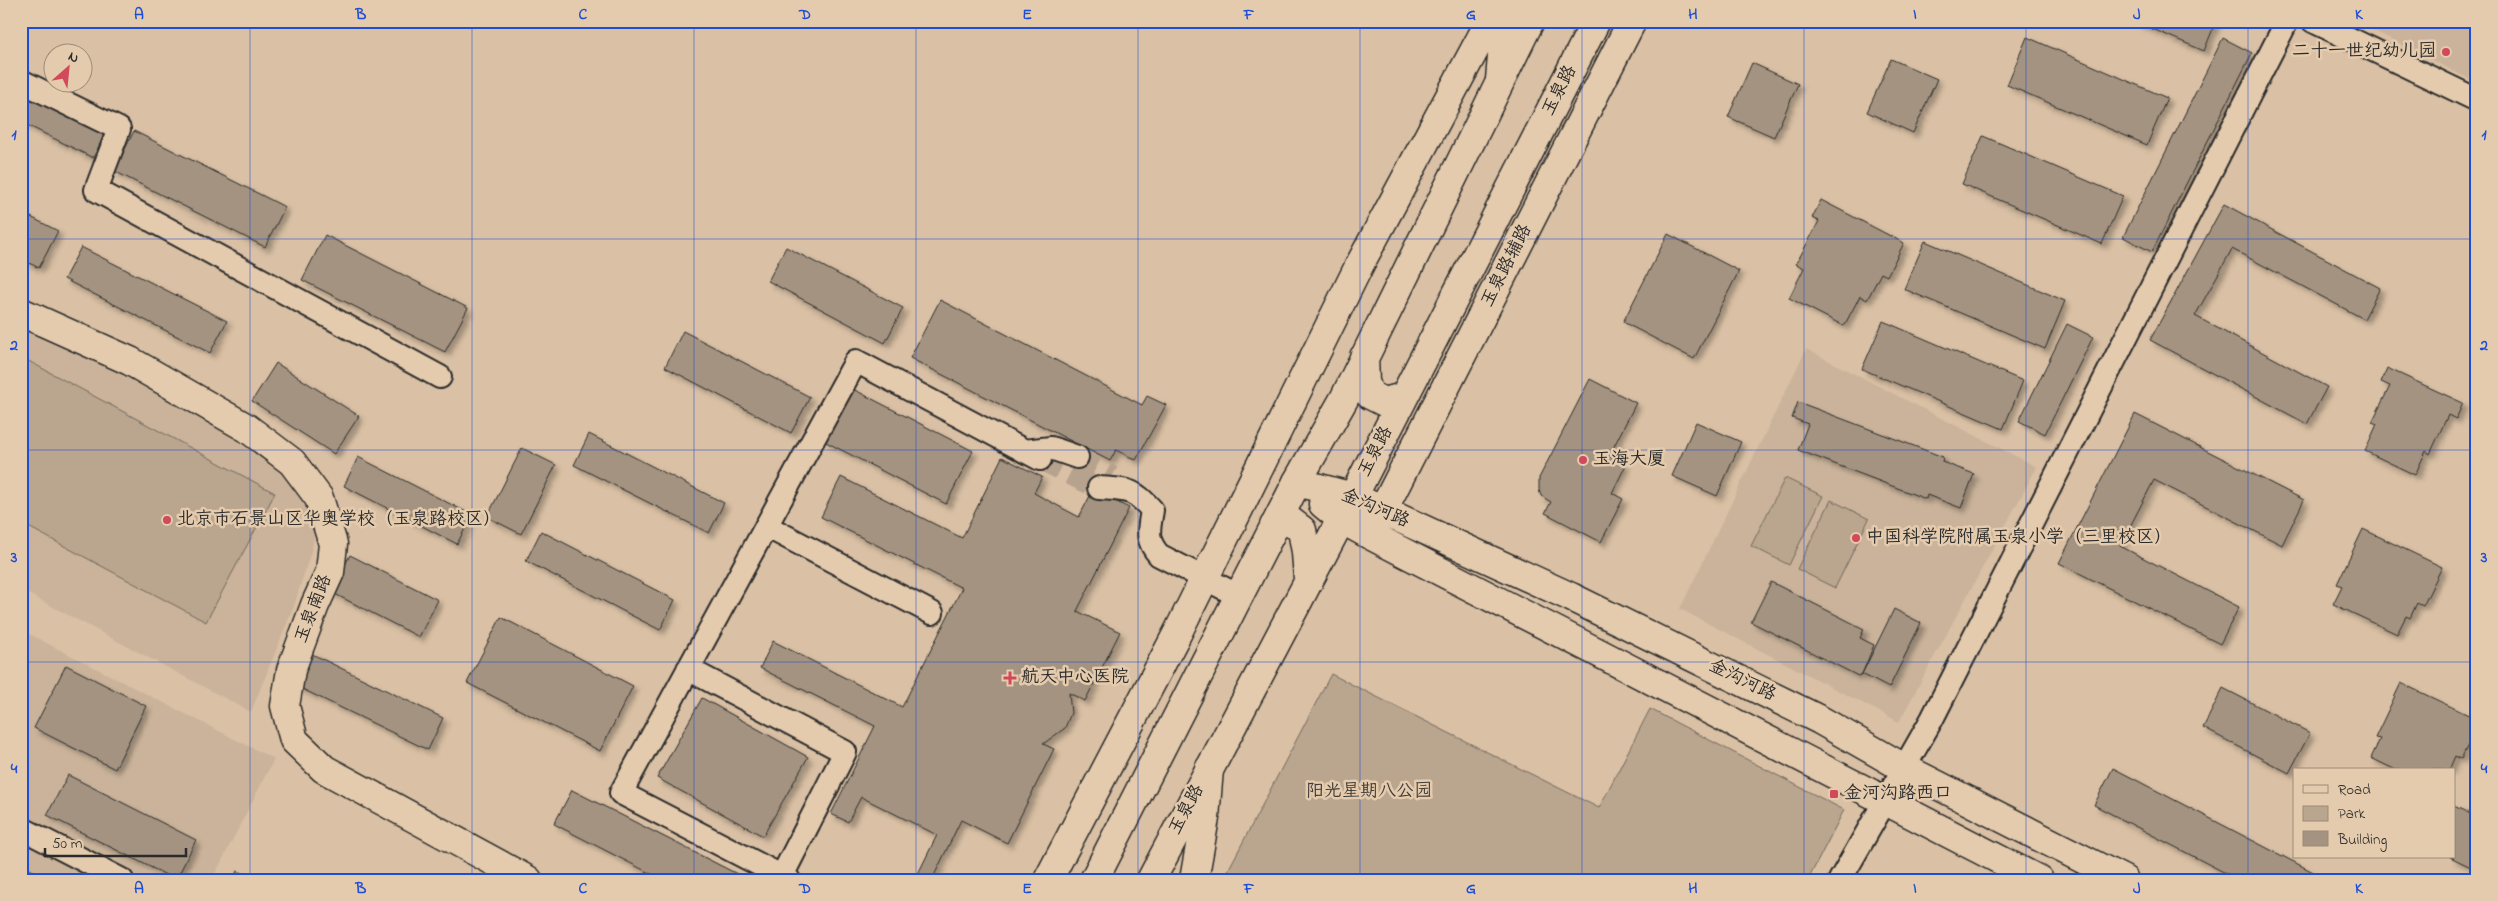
<svg xmlns="http://www.w3.org/2000/svg" width="2498" height="901" viewBox="0 0 2498 901" font-family="'Indie Flower','LXGW WenKai TC',sans-serif">
<style>
.built{fill:#cab39a}
.green{fill:#baa58f;stroke:#72685d}
.building{fill:#a49380;stroke:#2b2b2b;filter:url(#shadow)}
.lines{fill:none;stroke-linecap:round;stroke-linejoin:round}
.street-tunnel{stroke:#b7a38d;stroke-width:22;stroke-dasharray:22 11;stroke-linecap:butt}
.street-casing{stroke:#2b2b2b;stroke-width:26}
.secondary-casing{stroke:#2b2b2b;stroke-width:31}
.primary-casing{stroke:#2b2b2b;stroke-width:31}
.street{stroke:#e5cbad;stroke-width:22}
.secondary{stroke:#e5cbad;stroke-width:28}
.primary{stroke:#e5cbad;stroke-width:28}
.grid{fill:none;stroke:#1d4ed8;stroke-width:1;stroke-opacity:0.55}
.poi-dot{fill:#d1495b;stroke:#e5cbad;stroke-width:2}
.labels{text-anchor:middle;dominant-baseline:central;stroke-width:5;stroke-linejoin:round;paint-order:stroke}
.poi-label{font-size:18px;fill:#2b2b2b;stroke:#e5cbad;text-anchor:start}
.street-label{font-size:18px;fill:#2b2b2b;stroke:#e5cbad}
.park-label{font-size:18px;fill:#403d3a;stroke:#e5cbad}
.neatline{fill:none;stroke:#1d4ed8;stroke-width:2}
.grid-label{font-size:16px;text-anchor:middle;font-weight:bold;fill:#1d4ed8}
</style>
<defs>
<filter id="shadow"><feDropShadow dx="4.5" dy="4.5" stdDeviation="2.5" flood-color="#0004"/></filter>
</defs>
<rect width="100%" height="100%" fill="#dac1a5"/>
<filter id="ink" filterUnits="userSpaceOnUse"><feTurbulence type="fractalNoise" baseFrequency=".02" numOctaves="2"/><feDisplacementMap in="SourceGraphic" scale="10" xChannelSelector="R" yChannelSelector="G"/><feConvolveMatrix kernelMatrix="1 2 1 2 8 2 1 2 1" color-interpolation-filters="sRGB"/></filter>
<g filter="url(#ink)">
<path class="built" d="M2355,21h122v62z
M21,321l145,73 127,83 17,31 5,24 -3,16 -18,58 -43,106 -230,-122z
M1806,349l231,118 -138,255 -219,-113z
M21,630l253,129 -62,121h-191z"/>
<path class="green" d="M21,357l254,136 -69,129 -185,-99z
M1785,478l38,18 -34,69 -38,-19z
M1831,500l38,19 -34,69 -38,-19z
M1331,674l268,134 51,-99 194,101 -36,70h-68l-13,-4 -2,4h-502z"/>
<path class="building" d="M2134,21h82l-12,30z
M2027,37l140,61 -20,47 -140,-60z
M2223,38l29,15 -100,199 -29,-15z
M1891,59l46,20 -24,54 -46,-21z
M1752,63l46,21 -24,53 -46,-20z
M21,76l90,46 -18,36 -72,-36z
M134,131l151,76 -20,40 -151,-76z
M1983,136l140,60 -21,48 -140,-60z
M1821,200l83,43 -17,33 -6,-3 -14,27 -7,-4 -16,30 -55,-28 15,-30 -8,-4 23,-43 -7,-3z
M2224,204l156,84 -16,31 -132,-70 -37,67 132,71 -20,37 -157,-84z
M21,212l37,19 -19,37 -18,-9z
M1668,234l71,37 -45,88 -71,-37z
M325,235l143,73 -23,44 -143,-72z
M1925,241l140,60 -20,48 -141,-60z
M81,247l146,74 -17,32 -146,-74z
M786,247l117,61 -18,35 -117,-62z
M940,300l202,105 5,-9 19,9 -30,55 -20,-10 -6,11 -200,-103z
M1883,321l140,60 -20,48 -141,-60z
M2067,324l26,13 -48,97 -26,-13z
M683,331l127,66 -19,36 -126,-66z
M276,363l83,53 -25,38 -82,-53z
M2387,368l76,35 -7,16 -8,-4 -18,39 -4,-3 -11,24 -50,-24 12,-27 -5,-2 18,-36 -9,-4z
M1590,379l46,24 -27,53 17,9 -14,28 11,6 -22,43 -56,-29 6,-11 -10,-6 -2,-6v-12z
M851,388l122,63 -27,53 -122,-63z
M1798,402l145,55 -1,5 32,12 -13,34 -34,-13 -1,4 -128,-49 10,-26 -16,-6z
M2135,414l169,86 -22,45 -128,-65 -34,66 119,61 -19,37 -161,-81z
M1696,422l45,20 -24,54 -45,-20z
M589,434l135,69 -15,30 -135,-68z
M522,448l34,17 -35,69 -34,-17z
M358,457l114,58 -15,29 -113,-58z
M1002,457l40,20 -8,16 45,24 14,-27 36,18 -52,103 43,21 -35,69 -16,-8 2,20 -6,15 -22,16 11,5 -47,94 -46,-23 -29,60h-17l22,-45 -76,-38 -13,25 -17,-8 44,-88 -115,-58 13,-27 129,66 60,-119 -141,-71 20,-40 121,61z
M2363,529l79,38 -19,39 -6,-3 -7,15 -4,-2 -9,18 -64,-30 9,-18 -5,-2z
M541,531l134,69 -15,30 -134,-69z
M350,555l88,45 -19,37 -88,-45z
M1771,582l93,47 -4,9 14,7 -12,29 -4,2 -107,-54z
M1894,609l27,14 -32,65 -27,-14z
M501,617l132,69 -33,65 -133,-68z
M310,653l133,65 -15,32 -134,-65z
M66,665l80,41 -31,63 -81,-41z
M2401,683l76,36v8l-16,32 -6,-3 -6,14h-53l-25,-12 9,-19 -5,-1z
M2223,688l87,45 -21,40 -86,-45z
M702,698l106,59 -45,79 -106,-58z
M2113,768l204,106 -3,6h-75l-145,-75z
M68,775l128,65 -20,40 -129,-65z
M572,790l167,85 -2,5h-74l-109,-56z
M2454,806l23,11v53l-27,-13h4z
M21,865l30,15h-30z
M237,871l21,9h-25z"/>
<g class="lines">
<path class="street-tunnel" d="M1077,457l35,20
M1040,459l59,29"/>
<defs>
<path id="street" d="M2313,21l164,79
M21,81l98,48 -23,61 344,187
M1024,451l27,-3 26,9
M1099,488c28,2 34,0 53,22 -3,20 -7,29 7,45l80,41
M766,526l166,87
M688,669l157,83 -63,124
M21,828l101,52
M789,880l-168,-87 235,-432 184,98
M1840,880l92,-161 355,-698"/>
<path id="secondary" d="M1500,80l5,-59
M21,312l109,49 117,67 45,34 27,36 14,46 -3,28 -15,33 -24,65 -6,36 9,34 30,29 204,111
M1297,482l56,15 218,100 249,123 84,48 220,112
M1323,504l18,15 27,15 671,346
M1382,512l250,-491
M1048,880l130,-248 182,-368 130,-243
M1194,880l11,-62 4,-49"/>
<path id="primary" d="M1364,357l1,25 5,13 14,7 19,-5
M1274,526l15,-6 13,10 4,22 2,27
M1094,880l203,-398 47,-83 186,-378
M1151,880l202,-383 243,-476"/>
</defs>
<use href="#street" class="street-casing"/>
<use href="#secondary" class="secondary-casing"/>
<use href="#primary" class="primary-casing"/>
<use href="#street" class="street"/>
<use href="#secondary" class="secondary"/>
<use href="#primary" class="primary"/>
</g>
</g>
<path class="grid" d="M250,21v859M472,21v859M694,21v859M916,21v859M1138,21v859M1360,21v859M1582,21v859M1804,21v859M2026,21v859M2248,21v859M21,239h2456M21,450h2456M21,662h2456"/>
<g class="poi-dot">
<circle cx="2446" cy="52" r="5"/>
<circle cx="1583" cy="460" r="5"/>
<circle cx="167" cy="520" r="5"/>
<circle cx="1856" cy="538" r="5"/>
<path d="M1007.5 670.5h5v5h5v5h-5v5h-5v-5h-5v-5h5z"/>
<rect x="1829" y="789" width="10" height="10" rx="2.5"/>
</g>
<g class="labels">
<g class="poi-label">
<text x="2436" y="52" text-anchor="end">二十一世纪幼儿园</text>
<text x="1593" y="460">玉海大厦</text>
<text x="177" y="520">北京市石景山区华奥学校（玉泉路校区）</text>
<text x="1866" y="538">中国科学院附属玉泉小学（三里校区）</text>
<text x="1021" y="678">航天中心医院</text>
<text x="1844" y="794">金河沟路西口</text>
</g>
<g class="street-label">
<text transform="translate(1560 91) rotate(-63)">玉泉路</text>
<text transform="translate(1507 266) rotate(-63)">玉泉路辅路</text>
<text transform="translate(1376 452) rotate(-63)">玉泉路</text>
<text transform="translate(1375 509) rotate(23)">金沟河路</text>
<text transform="translate(314 609) rotate(-69)">玉泉南路</text>
<text transform="translate(1742 681) rotate(26)">金沟河路</text>
<text transform="translate(1187 810) rotate(-62)">玉泉路</text>
</g>
<g class="park-label">
<text x="1369" y="792">阳光星期八公园</text>
</g>
</g>
<rect width="2498" height="901" fill="none" stroke="#e5cbad" stroke-width="55"/>
<rect x="2293" y="768" width="162" height="90" fill="#e5cbad" stroke="#9b8b79"/>
<rect x="2303" y="785" width="25" height="8" fill="#e5cbad" stroke="#9b8b79"/>
<text x="2338" y="794" font-size="15" fill="#2b2b2b">Road</text>
<rect x="2303" y="806" width="25" height="15" fill="#baa58f" stroke="#9b8b79"/>
<text x="2338" y="818" font-size="15" fill="#2b2b2b">Park</text>
<rect x="2303" y="831" width="25" height="15" fill="#a49380" stroke="#9b8b79"/>
<text x="2338" y="844" font-size="15" fill="#2b2b2b">Building</text>
<g transform="translate(68 68) rotate(27)"><circle r="24" fill="#e5cbad" stroke="#9b8b79"/>
<path d="M0-4L9 19L0 12L-9 19Z" fill="#d1495b"/>
<text y="-8" font-size="14" font-weight="bold" text-anchor="middle" fill="#2b2b2b">N</text>
</g>
<path d="M45 848v8h141v-8" fill="none" stroke="#2b2b2b" stroke-width="2.5"/>
<text x="52" y="848" font-size="15" fill="#2b2b2b" stroke="#e5cbad" stroke-width="4" paint-order="stroke">50 m</text>
<rect x="28" y="28" width="2442" height="846" class="neatline"/>
<g class="grid-label">
<text x="139" y="19">A</text>
<text x="361" y="19">B</text>
<text x="583" y="19">C</text>
<text x="805" y="19">D</text>
<text x="1027" y="19">E</text>
<text x="1249" y="19">F</text>
<text x="1471" y="19">G</text>
<text x="1693" y="19">H</text>
<text x="1915" y="19">I</text>
<text x="2137" y="19">J</text>
<text x="2359" y="19">K</text>
<text x="14" y="139">1</text>
<text x="2484" y="139">1</text>
<text x="14" y="350">2</text>
<text x="2484" y="350">2</text>
<text x="14" y="562">3</text>
<text x="2484" y="562">3</text>
<text x="14" y="773">4</text>
<text x="2484" y="773">4</text>
<text x="139" y="893">A</text>
<text x="361" y="893">B</text>
<text x="583" y="893">C</text>
<text x="805" y="893">D</text>
<text x="1027" y="893">E</text>
<text x="1249" y="893">F</text>
<text x="1471" y="893">G</text>
<text x="1693" y="893">H</text>
<text x="1915" y="893">I</text>
<text x="2137" y="893">J</text>
<text x="2359" y="893">K</text>
</g>
</svg>
